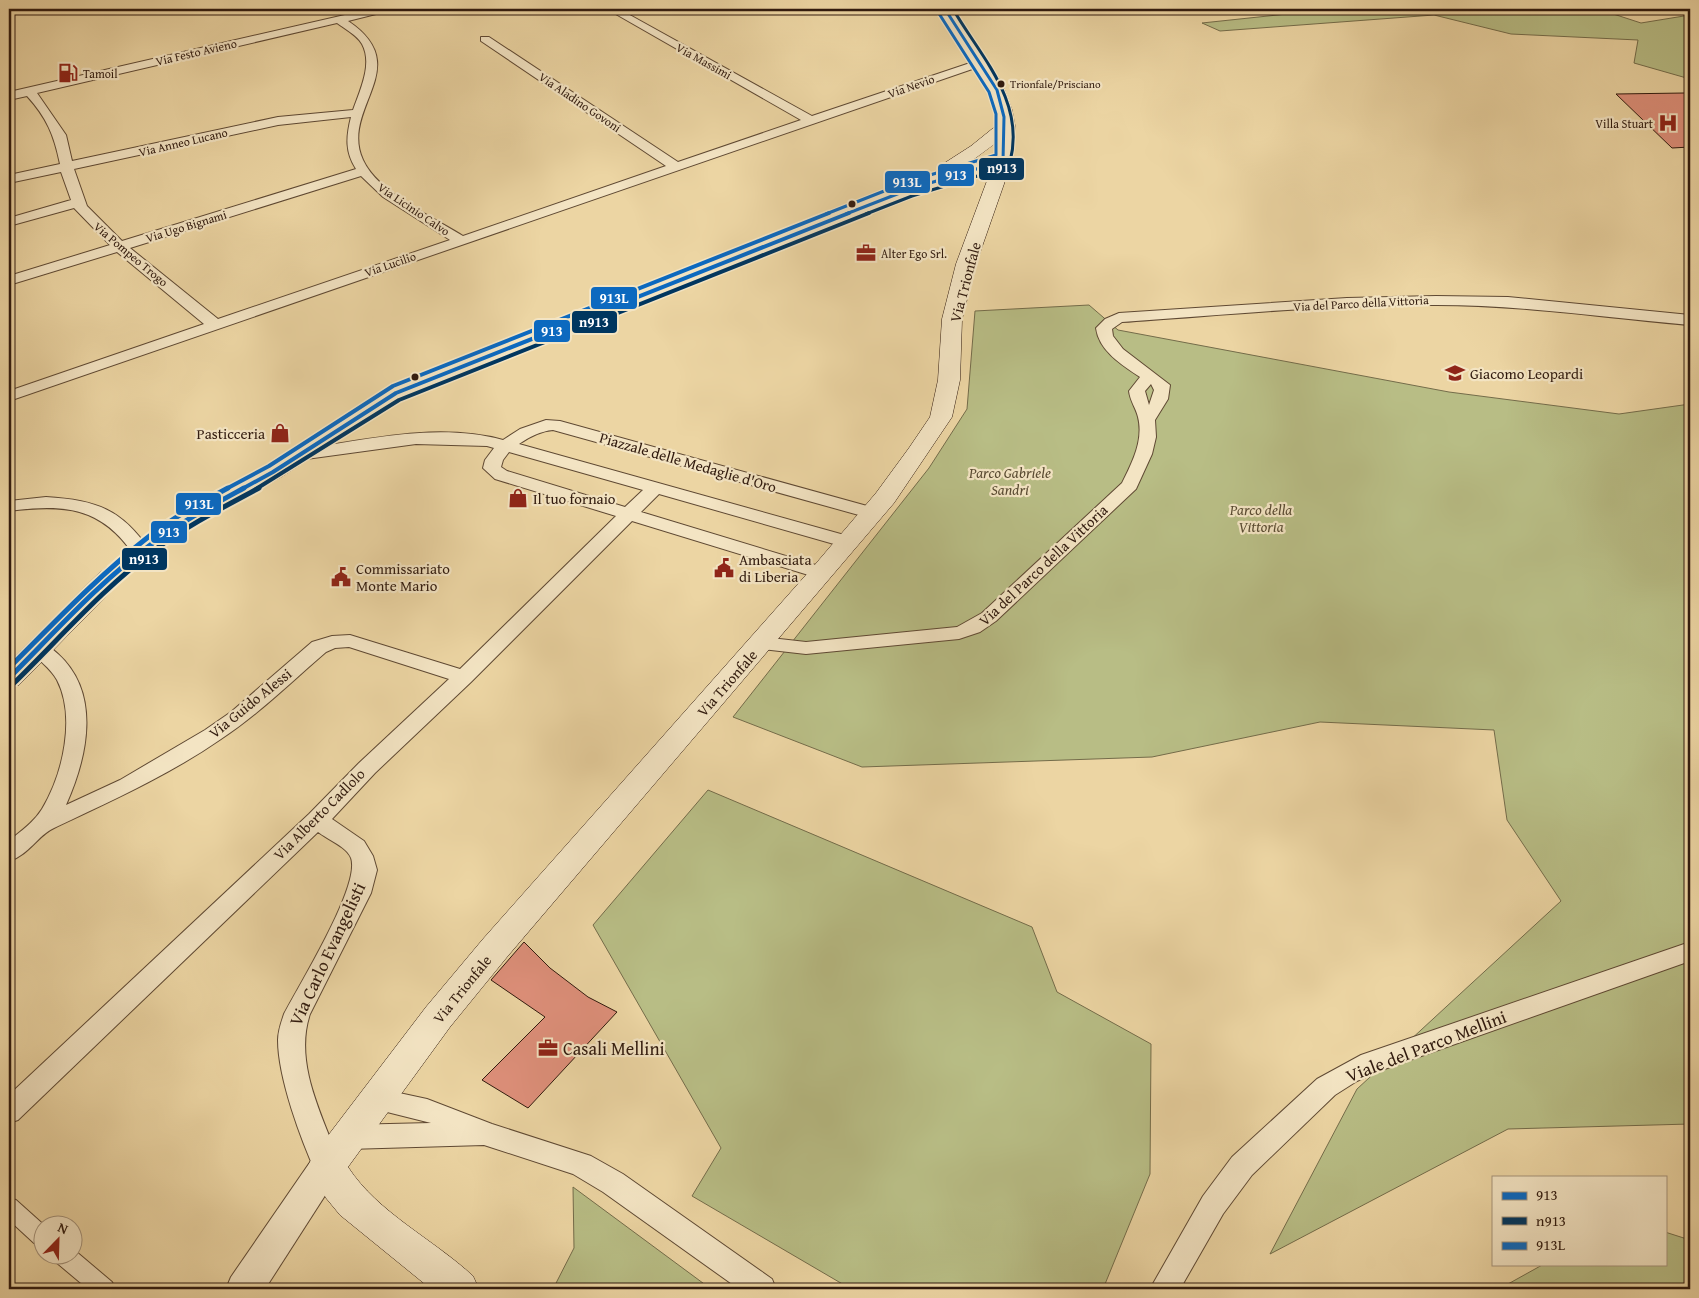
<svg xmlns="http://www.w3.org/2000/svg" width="1699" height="1298" viewBox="0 0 1699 1298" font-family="'Gentium Book Plus',serif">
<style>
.green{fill:#b8bd85;stroke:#746c4a}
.building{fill:#df907b;stroke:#301a0e}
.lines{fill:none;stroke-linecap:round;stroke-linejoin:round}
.pedestrian-casing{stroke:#5f4933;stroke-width:2}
.minor-casing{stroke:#5f4933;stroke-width:2}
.tertiary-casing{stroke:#5f4933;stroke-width:2}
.secondary-casing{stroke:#301a0e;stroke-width:1}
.pedestrian{fill:#f3e4c3;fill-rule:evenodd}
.minor{fill:#f3e4c3;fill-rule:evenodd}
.tertiary{fill:#f3e4c3;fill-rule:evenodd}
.secondary{fill:#f3e4c3;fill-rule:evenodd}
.bus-1-far2-casing{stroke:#f3e4c3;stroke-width:5.5}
.bus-1-far1-casing{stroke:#f3e4c3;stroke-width:7}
.bus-1-casing{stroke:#f3e4c3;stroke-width:9}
.bus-2-far2-casing{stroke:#f3e4c3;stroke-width:5.5}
.bus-2-far1-casing{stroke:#f3e4c3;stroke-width:7}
.bus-2-casing{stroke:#f3e4c3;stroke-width:9}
.bus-3-far2-casing{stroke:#f3e4c3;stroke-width:5.5}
.bus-3-far1-casing{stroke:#f3e4c3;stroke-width:7}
.bus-3-casing{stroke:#f3e4c3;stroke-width:9}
.bus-1-far2{stroke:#0c69bf;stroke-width:3}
.bus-1-far1{stroke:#0c69bf;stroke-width:4}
.bus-1{stroke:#0c69bf;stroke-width:5}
.bus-2-far2{stroke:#00365f;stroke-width:3}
.bus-2-far1{stroke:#00365f;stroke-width:4}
.bus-2{stroke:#00365f;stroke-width:5}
.bus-3-far2{stroke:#0c69bf;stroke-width:3}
.bus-3-far1{stroke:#0c69bf;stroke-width:4}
.bus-3{stroke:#0c69bf;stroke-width:5}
.bus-dot{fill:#301a0e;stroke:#f3e4c3;stroke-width:2}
.labels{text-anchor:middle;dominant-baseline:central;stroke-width:4.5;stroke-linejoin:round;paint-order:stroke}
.far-bus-label{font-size:11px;fill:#301a0e;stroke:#f3e4c3;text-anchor:start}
.far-street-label{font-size:12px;fill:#301a0e;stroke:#f3e4c3}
.far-poi-label{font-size:12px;fill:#301a0e;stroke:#f3e4c3;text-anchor:start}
.street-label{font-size:15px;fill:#301a0e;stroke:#f3e4c3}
.poi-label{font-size:15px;fill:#301a0e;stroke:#f3e4c3;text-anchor:start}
.park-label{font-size:15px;font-style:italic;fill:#594b32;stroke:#f3e4c3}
.near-street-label{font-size:18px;fill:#301a0e;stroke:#f3e4c3}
.near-poi-label{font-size:18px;fill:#301a0e;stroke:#f3e4c3;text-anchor:start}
.line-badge{stroke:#f3e4c3;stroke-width:2}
.badge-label{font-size:14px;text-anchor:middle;font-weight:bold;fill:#fff}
</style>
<rect width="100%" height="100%" fill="#ecd5a3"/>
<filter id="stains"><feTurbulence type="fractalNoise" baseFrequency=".004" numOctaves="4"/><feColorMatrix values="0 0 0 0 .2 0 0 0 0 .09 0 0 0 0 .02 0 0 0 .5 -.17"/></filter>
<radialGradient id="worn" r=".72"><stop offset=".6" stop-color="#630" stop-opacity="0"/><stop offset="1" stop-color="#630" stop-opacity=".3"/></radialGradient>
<path class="green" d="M1334,9h264l43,14 49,-8v64l-56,-16 4,-23 -127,-6 -77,-19 -214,16 -18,-8z
M1089,305l29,25 331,62 170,22 71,-10v720l-182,5 -238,125 87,-165 204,-188 -54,-81 -13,-90 -174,-8 -168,35 -290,10 -129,-50 196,-249 38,-59 8,-98z
M708,790l324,137 25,65 94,52 -1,130 -47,115h-252l-159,-93 29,-48 -128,-223z
M573,1187l138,102h-158l21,-41z
M1665,1232l25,8v49h-191l45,-25h121z"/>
<path class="building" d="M1684,93l6,5v49l-18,1 -56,-54z
M524,942l26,26 38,29 29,15 -89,96 -46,-28 63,-63 -54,-37z"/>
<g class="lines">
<defs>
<path id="pedestrian" d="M9,1198l7,2 29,26h-3v20l-8,-3 -25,-23z
M73,1249l39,33 3,7h-27l-31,-26 -3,-7h18z"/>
<path id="minor" d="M371,9h18l-1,2 -40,10c69,46 -9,87 15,139 15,33 70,57 100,76l203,-70 -185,-125v-4h8l189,125 123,-42 -194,-111h12l193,107 164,-55h8l2,2 -2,2 -975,336v-10l195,-67 -87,-72 -108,33v-9l101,-31 -36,-37 -65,18v-8l62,-18 -10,-28 -52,11v-8l51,-11c-6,-29 -13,-46 -33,-68l-18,4v-8zM337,23c8,6 20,12 25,21 11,20 -2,46 -9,66l-75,7 -206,44 -6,-26 -29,-42zM351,117c-5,20 -6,35 5,52l-234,72 -35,-35 -13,-37 204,-44zM361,176l22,21 67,43 -232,79 -88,-71z
M1436,296l72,1 182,18v10c-84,-7 -168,-20 -253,-20 -105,-1 -211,10 -315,17l-10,7 1,7 10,13 47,36 -2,14 -13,21 1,17 -4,17 -16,35 -140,132 -16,11 -21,7 -153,15 -44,-5 -7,-1 -3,-5 3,-5 7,-1 44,5 151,-15 25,-14 140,-130c10,-20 22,-43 16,-66 -2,-9 -8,-16 -9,-26l11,-14c-18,-12 -41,-26 -44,-49l9,-9 14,-6 228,-15zM1151,384l3,6 -5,15 -4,-14z
M546,420l14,1 318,88 3,4 -3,4h-12l-313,-87c-12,1 -24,7 -34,14l336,94 2,4 -2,4 -7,2 -189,-54 -18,18 188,57 2,4 -2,4h-14l-183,-56 -161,161 -96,91 -43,46 32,22 9,15 4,14 -6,23 -61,121c-17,50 14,105 31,152l-4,9 -10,3 -10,-3c-16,-35 -39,-97 -39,-135 0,-9 3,-17 6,-26 15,-29 77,-129 67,-156 -4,-11 -24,-19 -33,-26l-300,288 -9,3v-28l300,-281 50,-51 90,-84 -100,-32 -14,1 -9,4c-34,29 -67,62 -105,87 -52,36 -110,62 -167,89 -16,7 -25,27 -45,33v-20c12,-10 25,-19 33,-32 21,-35 34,-92 15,-129 -7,-13 -20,-20 -28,-32l3,-5c12,-3 17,3 26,11 44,40 29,104 8,151l54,-25 85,-50 26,-18 81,-70 20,-6 18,-1 110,34 156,-153 -121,-37 -12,-11 2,-8 9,-12 -7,-2 -71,-2 -117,16 -6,-1 -3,-4 3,-4 6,-1c65,-10 139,-28 204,-10l17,-11zM509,452l134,38 -18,17 -118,-36 -6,-4 2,-7z
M46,497c50,3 76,12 104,54l-2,4h-14c-33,-49 -71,-51 -125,-44v-10z
M1690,942v19l-311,110 -22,10 -22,14 -83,80 -29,39 -43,75h-30l53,-93 29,-39 85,-78 44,-24z
M376,1088l51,11 65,25 99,32 32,18 149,105 4,10h-37l-136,-97 -30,-18 -89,-29 -136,4 -10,-4 -4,-8 4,-8 10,-4 83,-2 -64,-16 -4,-8 4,-8z"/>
<path id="tertiary" d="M327,1151l12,4 5,11 -79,123h-39l5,-12 84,-122z"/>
<path id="secondary" d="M938,9h14l50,74 10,27 3,16 -3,35 -36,103 -14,55 -2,61 -8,37 -58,86 -387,454 -57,70 -102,140c30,46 85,72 125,109l6,13h-48l-91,-74 -14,-17 -18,-32 6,-12 112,-147 57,-68 330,-372 63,-74 33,-45 21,-31 8,-37 4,-61 14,-55 35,-94 -74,23 -513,205 -123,79 -84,47 -36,24 -46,39 -96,98 -10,2v-25l88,-87 46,-37 36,-24 86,-47 123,-79 515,-203 42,-12 -5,-5 3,-4 28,-18 26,-21c-5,-46 -38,-78 -59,-116zM996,143l-2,15 -32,10z"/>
</defs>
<use href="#pedestrian" class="pedestrian-casing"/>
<use href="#minor" class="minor-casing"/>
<use href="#tertiary" class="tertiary-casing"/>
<use href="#secondary" class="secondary-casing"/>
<use href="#pedestrian" class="pedestrian"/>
<use href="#minor" class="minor"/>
<use href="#tertiary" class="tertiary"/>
<use href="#secondary" class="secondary"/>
<defs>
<path id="bus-1-far2" d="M846,214l64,-25 93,-28 1,-44 -7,-27 -52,-81"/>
<path id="bus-1-far1" d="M242,489l31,-17 123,-79 453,-180"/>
<path id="bus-1" d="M9,678c46,-46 91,-97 144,-135 28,-21 60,-38 91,-55"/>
<path id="bus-2-far2" d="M866,214l46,-18 95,-29 3,-5c16,-61 -30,-106 -57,-153"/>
<path id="bus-2-far1" d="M256,489l143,-89 470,-187"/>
<path id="bus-2" d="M14,683c46,-45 90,-96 142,-134 32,-24 68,-42 103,-61"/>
<path id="bus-3-far2" d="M826,214l81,-32 89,-27v-41l-7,-22 -51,-80"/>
<path id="bus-3-far1" d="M226,489l43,-23 124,-80 436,-173"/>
<path id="bus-3" d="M9,668c45,-45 88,-91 138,-130 25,-20 53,-35 81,-50"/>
</defs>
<use href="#bus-1-far2" class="bus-1-far2-casing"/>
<use href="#bus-1-far1" class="bus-1-far1-casing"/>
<use href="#bus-1" class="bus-1-casing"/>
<use href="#bus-2-far2" class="bus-2-far2-casing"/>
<use href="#bus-2-far1" class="bus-2-far1-casing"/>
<use href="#bus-2" class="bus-2-casing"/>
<use href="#bus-3-far2" class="bus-3-far2-casing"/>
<use href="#bus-3-far1" class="bus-3-far1-casing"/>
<use href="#bus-3" class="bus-3-casing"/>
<use href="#bus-1-far2" class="bus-1-far2"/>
<use href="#bus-1-far1" class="bus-1-far1"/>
<use href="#bus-1" class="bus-1"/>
<use href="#bus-2-far2" class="bus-2-far2"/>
<use href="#bus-2-far1" class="bus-2-far1"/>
<use href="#bus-2" class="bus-2"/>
<use href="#bus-3-far2" class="bus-3-far2"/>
<use href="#bus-3-far1" class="bus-3-far1"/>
<use href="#bus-3" class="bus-3"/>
</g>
<defs>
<symbol id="fuel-bare" viewBox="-9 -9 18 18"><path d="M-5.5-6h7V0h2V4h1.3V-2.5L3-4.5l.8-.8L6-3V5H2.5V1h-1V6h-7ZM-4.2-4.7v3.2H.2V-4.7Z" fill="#8f2418" stroke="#f3e4c3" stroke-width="2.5" paint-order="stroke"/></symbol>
<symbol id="hospital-bare" viewBox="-9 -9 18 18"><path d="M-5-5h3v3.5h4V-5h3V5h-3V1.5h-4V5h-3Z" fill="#8f2418" stroke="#f3e4c3" stroke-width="2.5" paint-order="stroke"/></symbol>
<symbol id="office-bare" viewBox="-9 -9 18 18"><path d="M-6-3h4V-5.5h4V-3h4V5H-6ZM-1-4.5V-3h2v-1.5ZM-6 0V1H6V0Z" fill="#8f2418" stroke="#f3e4c3" stroke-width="2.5" paint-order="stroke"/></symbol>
<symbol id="school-bare" viewBox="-9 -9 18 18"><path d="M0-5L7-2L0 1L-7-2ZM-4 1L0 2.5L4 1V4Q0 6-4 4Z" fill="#8f2418" stroke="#f3e4c3" stroke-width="2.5" paint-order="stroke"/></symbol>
<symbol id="shop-bare" viewBox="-9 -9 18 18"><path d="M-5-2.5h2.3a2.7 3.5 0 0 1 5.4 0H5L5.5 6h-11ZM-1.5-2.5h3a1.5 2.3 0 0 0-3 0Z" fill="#8f2418" stroke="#f3e4c3" stroke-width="2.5" paint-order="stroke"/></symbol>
<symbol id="civic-bare" viewBox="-9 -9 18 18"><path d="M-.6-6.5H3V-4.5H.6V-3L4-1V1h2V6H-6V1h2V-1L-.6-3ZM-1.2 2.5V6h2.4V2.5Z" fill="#8f2418" stroke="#f3e4c3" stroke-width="2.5" paint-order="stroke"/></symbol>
</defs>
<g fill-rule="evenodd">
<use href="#fuel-bare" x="54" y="59" width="28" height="28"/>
<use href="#hospital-bare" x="1654" y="109" width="28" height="28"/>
<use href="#office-bare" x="852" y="239" width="28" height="28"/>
<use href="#school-bare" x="1441" y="359" width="28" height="28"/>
<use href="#shop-bare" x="266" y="419" width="28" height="28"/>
<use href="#shop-bare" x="504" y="484" width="28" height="28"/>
<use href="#civic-bare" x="710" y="554" width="28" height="28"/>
<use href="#civic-bare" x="327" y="563" width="28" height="28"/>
<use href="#office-bare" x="534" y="1034" width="28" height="28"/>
</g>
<g class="bus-dot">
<circle cx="1001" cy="84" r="4.5"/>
<circle cx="852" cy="204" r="4.5"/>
<circle cx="415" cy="377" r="4.5"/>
</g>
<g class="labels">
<g class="far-bus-label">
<text x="1010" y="84">Trionfale/Prisciano</text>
</g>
<g class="far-street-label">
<text transform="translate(196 52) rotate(-13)">Via Festo Avieno</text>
<text transform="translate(704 61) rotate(29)">Via Massimi</text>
<text transform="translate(911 86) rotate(-19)">Via Nevio</text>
<text transform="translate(580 102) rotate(34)">Via Aladino Govoni</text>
<text transform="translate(183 142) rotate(-13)">Via Anneo Lucano</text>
<text transform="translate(414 209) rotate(34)">Via Licinio Calvo</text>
<text transform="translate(186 226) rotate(-17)">Via Ugo Bignami</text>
<text transform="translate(131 254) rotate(40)">Via Pompeo Trogo</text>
<text transform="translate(390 264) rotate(-19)">Via Lucilio</text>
<text transform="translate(1361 303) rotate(-3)">Via del Parco della Vittoria</text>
</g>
<g class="far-poi-label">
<text x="83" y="73">Tamoil</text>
<text x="1653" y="123" text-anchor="end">Villa Stuart</text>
<text x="881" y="253">Alter Ego Srl.</text>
</g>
<g class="street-label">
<text transform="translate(965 282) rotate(-75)">Via Trionfale</text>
<text transform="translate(688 462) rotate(16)">Piazzale delle Medaglie d'Oro</text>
<text transform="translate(1043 565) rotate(-43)">Via del Parco della Vittoria</text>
<text transform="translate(727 683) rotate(-49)">Via Trionfale</text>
<text transform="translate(250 703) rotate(-39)">Via Guido Alessi</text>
<text transform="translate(319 814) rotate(-45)">Via Alberto Cadlolo</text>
<text transform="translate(462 989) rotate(-51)">Via Trionfale</text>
</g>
<g class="poi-label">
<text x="1470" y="373">Giacomo Leopardi</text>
<text x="265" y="433" text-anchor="end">Pasticceria</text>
<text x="533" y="498">Il tuo fornaio</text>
<text x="739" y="559">Ambasciata<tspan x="739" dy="17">di Liberia</tspan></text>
<text x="356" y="568">Commissariato<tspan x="356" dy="17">Monte Mario</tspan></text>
</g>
<g class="park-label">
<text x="1010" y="472">Parco Gabriele<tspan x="1010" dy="17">Sandri</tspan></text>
<text x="1261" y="509">Parco della<tspan x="1261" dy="17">Vittoria</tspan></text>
</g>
<g class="near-street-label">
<text transform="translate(327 954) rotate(-65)">Via Carlo Evangelisti</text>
<text transform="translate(1426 1046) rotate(-21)">Viale del Parco Mellini</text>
</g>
<g class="near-poi-label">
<text x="563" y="1048">Casali Mellini</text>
</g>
</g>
<g class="line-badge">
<rect x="978" y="157" width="47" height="24" rx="5" fill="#00365f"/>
<rect x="937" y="163" width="38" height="24" rx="5" fill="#0c69bf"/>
<rect x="884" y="170" width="47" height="24" rx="5" fill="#0c69bf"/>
<rect x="590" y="286" width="48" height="24" rx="5" fill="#0c69bf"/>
<rect x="571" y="310" width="47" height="24" rx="5" fill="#00365f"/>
<rect x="533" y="319" width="38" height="24" rx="5" fill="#0c69bf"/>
<rect x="175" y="492" width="47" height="24" rx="5" fill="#0c69bf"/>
<rect x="150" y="520" width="38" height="24" rx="5" fill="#0c69bf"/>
<rect x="121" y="547" width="47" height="24" rx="5" fill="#00365f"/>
</g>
<g class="badge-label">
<text x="1002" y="173">n913</text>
<text x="956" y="180">913</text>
<text x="907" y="187">913L</text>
<text x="614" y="303">913L</text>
<text x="594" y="327">n913</text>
<text x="552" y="336">913</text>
<text x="199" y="509">913L</text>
<text x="169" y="537">913</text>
<text x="144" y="564">n913</text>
</g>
<rect width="1699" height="1298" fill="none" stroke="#ecd5a3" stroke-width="30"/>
<rect x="10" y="10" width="1679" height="1278" fill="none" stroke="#301a0e" stroke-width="2.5"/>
<rect x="15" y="15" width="1669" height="1268" fill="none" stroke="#301a0e"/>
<rect x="1492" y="1176" width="175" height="90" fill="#f3e4c3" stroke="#a5937b"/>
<rect x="1502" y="1192" width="25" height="8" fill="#0c69bf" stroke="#a5937b"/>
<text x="1536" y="1200" font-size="15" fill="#301a0e">913</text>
<rect x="1502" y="1217" width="25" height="8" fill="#00365f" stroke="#a5937b"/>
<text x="1536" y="1226" font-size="15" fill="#301a0e">n913</text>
<rect x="1502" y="1242" width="25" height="8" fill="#0c69bf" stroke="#a5937b"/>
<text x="1536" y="1250" font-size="15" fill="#301a0e">913L</text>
<g transform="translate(58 1240) rotate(23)"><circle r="24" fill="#f3e4c3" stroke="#a5937b"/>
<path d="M0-4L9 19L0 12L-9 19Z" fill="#8f2418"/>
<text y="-8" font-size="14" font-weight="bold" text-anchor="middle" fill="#301a0e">N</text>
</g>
<rect width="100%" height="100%" filter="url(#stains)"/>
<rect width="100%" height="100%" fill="url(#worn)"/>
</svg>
